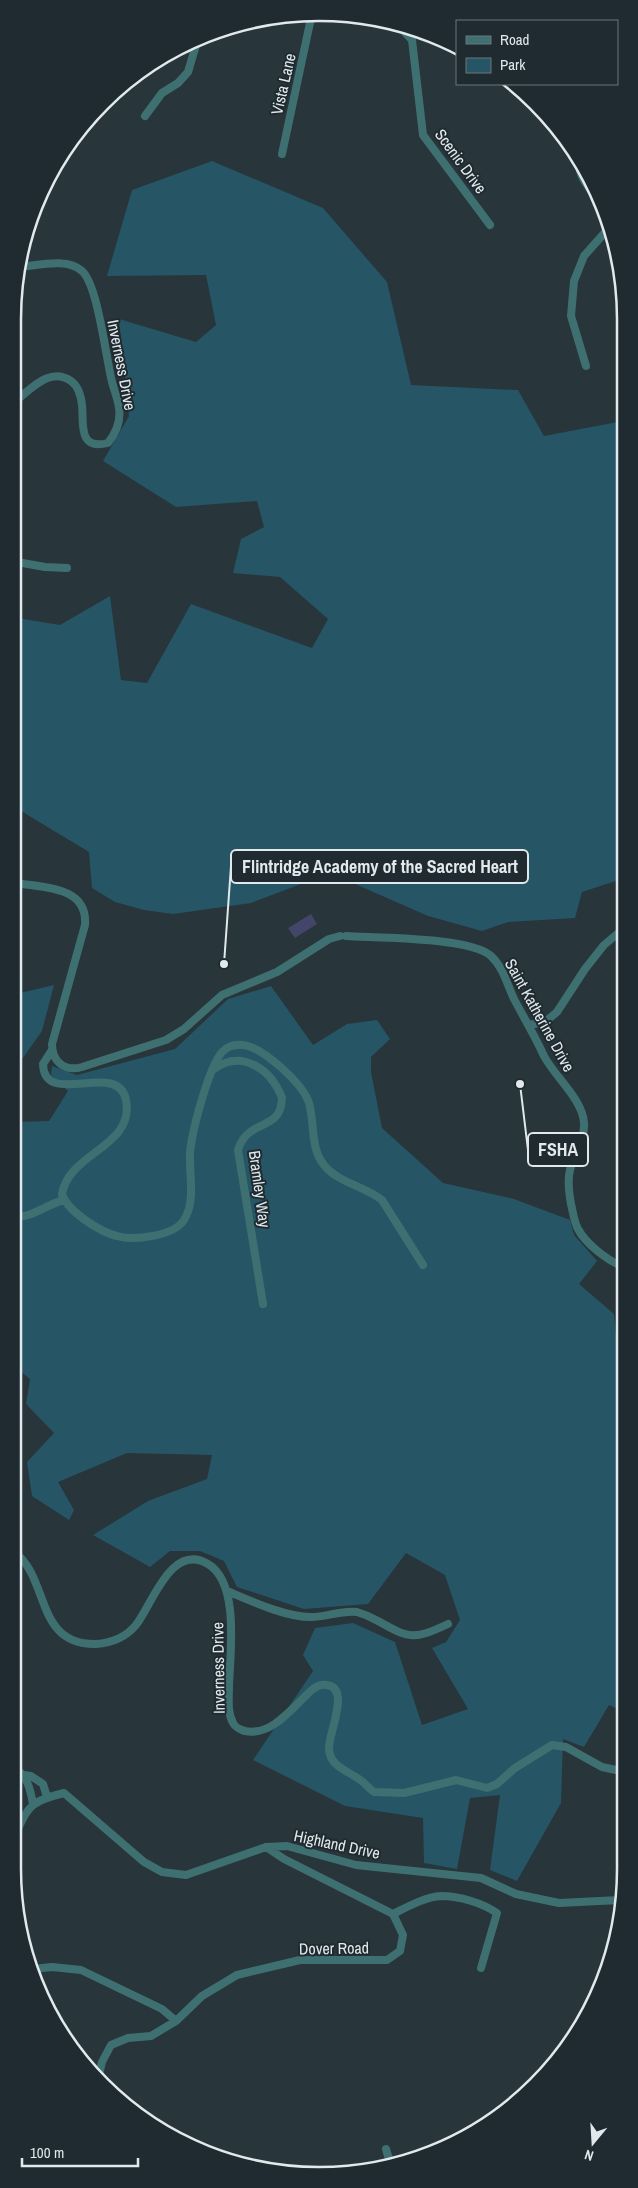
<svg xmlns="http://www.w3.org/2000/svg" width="638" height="2188" viewBox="0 0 638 2188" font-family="'Archivo Narrow',sans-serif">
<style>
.green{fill:#265566}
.water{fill:#434669}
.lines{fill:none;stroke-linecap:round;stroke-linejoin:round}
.minor{stroke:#3f7071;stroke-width:8}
.labels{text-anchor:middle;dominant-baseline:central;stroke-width:4;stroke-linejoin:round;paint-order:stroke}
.street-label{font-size:16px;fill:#e1e9ec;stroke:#1f2b30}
.rim{fill:none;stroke:#e1e9ec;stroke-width:2.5}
.leader{fill:none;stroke:#e1e9ec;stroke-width:2}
.callout-dot{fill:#e1e9ec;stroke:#1f2b30;stroke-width:2}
.callout{fill:#1f2b30;stroke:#e1e9ec;stroke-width:2}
.callout-label{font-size:18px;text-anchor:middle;font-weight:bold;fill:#e1e9ec}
</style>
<rect width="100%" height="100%" fill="#28353a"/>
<path class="green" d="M212,161l111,47 64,74 24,103 107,5 26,46 79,-15 -1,458 -40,13 -7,26 -67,4 -26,9 -54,-15 -98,-43 -79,30 -78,11 -29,-4 -29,-8 -23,-14 -3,-36 -73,-44 1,-190 43,7 50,-29 11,84 26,3 44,-79 121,44 16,-29 -48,-42 -47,-4 8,-34 23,-12 -7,-26 -81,6 -73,-46 26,-45 -10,-97 77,23 20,-17 -10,-50 -99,1 25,-86z
M54,985l-12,46 -27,38 1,-45 4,-5v-26z
M271,986l42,59 34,-21 30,-4 13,19 -19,18v15l11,56 61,55 71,16 56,21 4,15 23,26 -18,23 35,30 2,22 5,4 -1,370 -11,-5 -25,42 -21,-8 -2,64 -44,78 -27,-11 10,-75 -30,3 -13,71 -33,-6 -1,-45 -78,-12 -92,-46 60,-89 -10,-16 12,-27 38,-5 42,19 27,83 46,-16 -36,-61 14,-6 14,-22 -15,-45 -39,-22 -38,51 -64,5 -67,-22 -13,-26 -24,-10h-30l-20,16 -57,-32 55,-34 59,-22 5,-24 -85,-2 -69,29 16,28 -5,10 -37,-24 -5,-34 27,-29 -28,-29 4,-25 -16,-13 1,-244 34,-1 19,-30 -17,-16 1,-9 25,9 98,-26 53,-50z"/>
<path class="water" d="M311,914l6,10 -22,14 -7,-10z"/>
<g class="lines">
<path class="minor" d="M398,25l14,15 11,95 67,90
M145,116l17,-23 16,-10 10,-11 8,-27
M282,154l29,-136
M579,163c0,15 10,25 19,35
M586,366l-15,-50 3,-35 10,-25 24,-27
M18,399c15,-12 33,-32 53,-18 7,5 10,15 11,24 2,17 -5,46 26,38 8,-10 13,-22 11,-35 -1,-9 -5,-18 -7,-26 -6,-23 -14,-97 -30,-111 -15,-14 -46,-5 -64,-4
M17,562l28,5 22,1
M16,883c28,5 72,3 69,42l-33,119c0,18 13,28 30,23l84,-27 18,-11 38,-34 55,-23 52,-33 11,-3
M346,936c30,2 125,1 145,20 12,11 16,28 23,43 10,19 21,37 30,57 11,21 39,44 40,67 1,18 -10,31 -14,47 -3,11 -1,23 1,34 2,8 3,18 7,25 8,15 28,30 43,37
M530,1025l16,-4 11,-9 28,-43 19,-24 18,-15
M621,1048v-16
M52,1050l-9,14c1,45 75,-5 83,36 9,47 -57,52 -64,94 5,17 38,38 55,42 17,5 57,0 67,-16 12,-19 5,-45 6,-67 2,-22 18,-84 32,-101 6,-6 13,-8 21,-7 20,2 60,39 66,58 6,21 1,45 15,62 14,18 41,21 58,35l41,65
M214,1069c28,-20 57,0 68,29 -1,35 -34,19 -44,52l25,154
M15,1217c17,1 32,-13 49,-17
M14,1395v-10
M14,1552c36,25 20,93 82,92 15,-1 30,-7 40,-19 16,-20 35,-83 72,-61 32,19 22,90 21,122 0,12 -2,26 4,37 2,4 8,7 12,8 28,6 50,-27 68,-42 4,-3 9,-5 14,-4 24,3 1,49 2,64 1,19 21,22 34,33 3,3 7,7 11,10l30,1 52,-13 31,8 10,-4 18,-16 37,-23 14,2 36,20 14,3 4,-1
M227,1591c24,10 58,26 84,26 15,0 31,-7 46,-5 7,2 14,5 21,9 32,18 36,19 70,3
M13,1766c14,10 17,21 20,38
M24,1775l7,1 12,8 4,13
M13,1839c16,-32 14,-37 51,-46l80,69 18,10 24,3 80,-28 21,-1 69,19 125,13 35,16 43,9 61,-3
M393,1914c14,-7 32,-17 48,-18 19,0 41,7 56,17l-16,55
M32,1969l20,-2 29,3 81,39 14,12
M98,2079l4,-17 9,-17 17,-7 23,-2 25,-15 26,-25 35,-21 63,-15h87l13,-9 3,-16 -10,-21 -109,-55 -18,-12
M386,2149l5,17"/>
</g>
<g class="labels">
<g class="street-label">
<text transform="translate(283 84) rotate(-77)">Vista Lane</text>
<text transform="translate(461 161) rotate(54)">Scenic Drive</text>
<text transform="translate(122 365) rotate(79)">Inverness Drive</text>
<text transform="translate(540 1015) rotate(61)">Saint Katherine Drive</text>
<text transform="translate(260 1189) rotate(82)">Bramley Way</text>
<text transform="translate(218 1668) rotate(-91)">Inverness Drive</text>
<text transform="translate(337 1844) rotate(12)">Highland Drive</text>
<text transform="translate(334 1948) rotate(-1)">Dover Road</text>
</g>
</g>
<path d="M0 0H638V2188H0ZM319 21H319A298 298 0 0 1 617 319V1869A298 298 0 0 1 319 2167H319A298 298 0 0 1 21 1869V319A298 298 0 0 1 319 21Z" fill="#1f2b30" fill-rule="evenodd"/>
<path class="rim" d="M319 21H319A298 298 0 0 1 617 319V1869A298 298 0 0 1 319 2167H319A298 298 0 0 1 21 1869V319A298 298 0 0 1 319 21Z"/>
<path class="leader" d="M224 964L231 866M520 1084L528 1150"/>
<g class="callout-dot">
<circle cx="224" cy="964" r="5"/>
<circle cx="520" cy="1084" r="5"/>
</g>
<g class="callout">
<rect x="231" y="850" width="297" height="33" rx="5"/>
<rect x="528" y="1133" width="60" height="33" rx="5"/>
</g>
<g class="callout-label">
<text x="380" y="873">Flintridge Academy of the Sacred Heart</text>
<text x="558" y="1156">FSHA</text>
</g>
<rect x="456" y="20" width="162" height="65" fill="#1f2b30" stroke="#6d777b"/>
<rect x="466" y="36" width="25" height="8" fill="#3f7071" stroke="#6d777b"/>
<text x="500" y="45" font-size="15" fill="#e1e9ec">Road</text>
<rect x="466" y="58" width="25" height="15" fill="#265566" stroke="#6d777b"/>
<text x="500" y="70" font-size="15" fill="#e1e9ec">Park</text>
<g transform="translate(593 2143) rotate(198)" stroke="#1f2b30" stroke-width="4" paint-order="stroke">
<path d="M0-4L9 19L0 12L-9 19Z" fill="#e1e9ec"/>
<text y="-8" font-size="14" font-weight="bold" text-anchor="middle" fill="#e1e9ec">N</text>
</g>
<path d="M22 2158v8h116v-8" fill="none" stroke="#e1e9ec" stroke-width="2.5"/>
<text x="30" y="2158" font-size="15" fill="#e1e9ec" stroke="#1f2b30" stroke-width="4" paint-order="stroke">100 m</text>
</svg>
